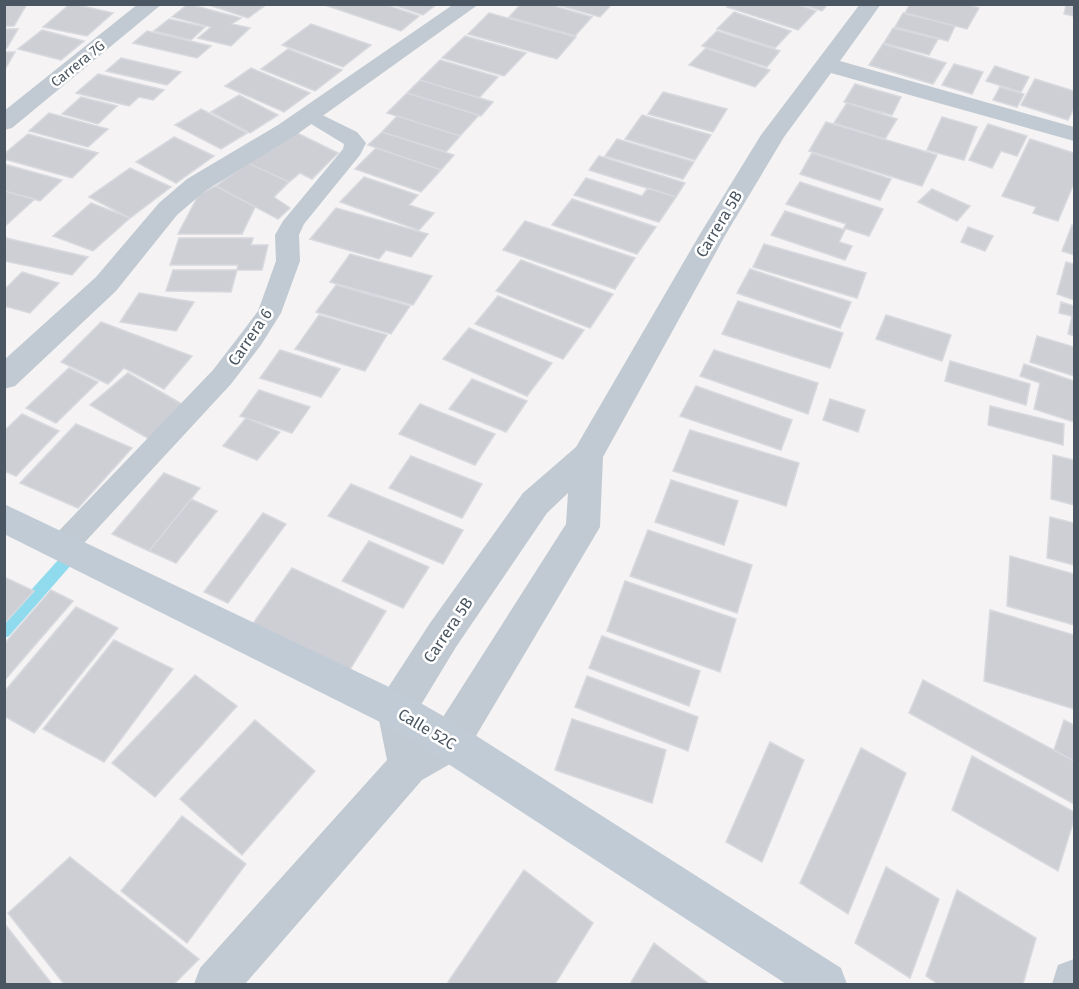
<svg xmlns="http://www.w3.org/2000/svg" width="1079" height="989" viewBox="0 0 1079 989" font-family="'Fira Sans',sans-serif">
<style>
.lines{fill:none;stroke-linecap:round;stroke-linejoin:round}
.stream{fill:#90daee;fill-rule:evenodd}
.building{fill:#cdcfd5;stroke:#d7d9de;stroke-width:1.5}
.lane{fill:#c1cad2;fill-rule:evenodd}
.street{fill:#c1cad2;fill-rule:evenodd}
.secondary{fill:#c1cbd6;fill-rule:evenodd}
.labels{text-anchor:middle;dominant-baseline:central;stroke-width:5;stroke-linejoin:round;paint-order:stroke}
.far-street-label{font-size:14px;fill:#4a5661;stroke:#fff}
.street-label{font-size:16px;fill:#4a5661;stroke:#fff}
</style>
<rect width="100%" height="100%" fill="#f5f3f3"/>
<g class="lines">
<path class="stream" d="M74,546l5,2 2,4 -2,4 -70,80 -5,2v-18l65,-72z"/>
</g>
<path class="building" d="M4,4h23l-13,22h-10z
M70,4h3l40,9 -26,23 -44,-9z
M188,4l53,14 -9,6 18,4 -19,18 -33,-8 13,-11 -39,-10z
M206,4h61l-19,14z
M322,4h62l35,12 -18,15z
M391,4h46l-14,11z
M521,4h26l45,13 -17,19 -66,-19z
M555,4h57l-12,13z
M730,4h66l20,7 -18,19 -71,-23z
M801,4h27l-6,7z
M910,4h56l13,4 -12,21 -62,-16z
M1066,5l8,2v9l-10,-2z
M734,12l57,19 -16,17 -58,-19z
M489,13l87,24 -19,22 -89,-25z
M903,13l52,13 -7,15 -53,-14z
M169,19l36,8 -14,13 -37,-9z
M311,24l60,21 -28,22 -61,-22z
M893,28l45,11 -9,16 -45,-12z
M4,29h14l-11,19 -3,1z
M42,30l42,11 -23,19 -43,-11z
M147,31l64,15 -14,12 -64,-15z
M717,31l63,20 -13,16 -65,-21z
M465,36l61,17 -22,23 -62,-18z
M883,44l63,19 -13,21 -64,-19z
M706,48l64,22 -15,17 -66,-22z
M288,49l54,21 -27,21 -54,-22z
M4,52h11l-11,19z
M121,58l60,14 -14,13 -61,-14z
M440,60l58,17 -19,21 -59,-18z
M954,64l29,8 -11,22 -30,-9z
M995,66l34,11 -8,15 -35,-11z
M251,68l59,25 -26,19 -59,-26z
M98,74l66,16 -11,10 -14,-3 -10,9 -53,-13z
M1035,79l39,12v17l-6,12 -47,-15z
M420,80l73,22 -12,14 -74,-23z
M855,84l46,13 -9,18 -48,-13z
M1000,87l24,7 -7,13 -24,-7z
M663,92l64,17 -14,23 -65,-18z
M407,93l72,22 -19,21 -73,-23z
M239,95l39,20 -28,18 -39,-21z
M81,97l36,9 -19,18 -36,-10z
M847,103l50,16 -12,20 -51,-16z
M201,109l46,24 -26,16 -46,-24z
M49,113l59,16 -20,18 -59,-16z
M642,115l69,20 -16,25 -70,-21z
M397,116l63,20 -14,16 -64,-20z
M942,117l35,10 -13,33 -37,-10z
M826,122l111,33 -15,31 -113,-35z
M988,124l39,12 -10,20 -16,-5 -9,17 -23,-8z
M295,132l43,21 -26,26 -12,-6 -11,9 -41,-19z
M382,132l72,23 -13,15 -73,-25z
M28,134l70,19 -26,25 -68,-19v-5z
M174,137l40,19 -38,27 -40,-21z
M617,139l77,23 -11,17 -78,-23z
M1030,139l44,14v30l-16,38 -25,-8 3,-6 -34,-11z
M376,148l65,22 -20,22 -66,-23z
M812,153l79,26 -11,21 -80,-26z
M599,156l86,27 -9,14 -87,-27z
M248,163l41,19 -15,15 16,11 -12,11 -62,-33z
M4,164l58,16 -22,21 -36,-10z
M130,168l41,19 -41,31 -41,-21z
M364,177l54,18 -9,10 25,8 -15,17 -79,-28z
M586,178l56,18 6,-8 28,9 -17,25 -85,-27z
M800,182l83,27 -14,27 -25,-8 2,-4 -60,-20z
M216,186l39,21 -13,27h-64l21,-40z
M932,189l38,17 -13,15 -39,-19z
M4,191l31,8 -31,28z
M572,199l84,28 -19,27 -85,-29z
M91,203l39,15 -37,33 -40,-15z
M336,208l92,26 -17,23 -25,-7 -7,9 -69,-20z
M785,211l60,19 -6,12 13,4 -7,14 -74,-25z
M525,221l110,37 -20,31 -112,-39z
M1072,225l2,1v29l-12,-4z
M968,227l25,9 -8,15 -24,-9z
M6,238l82,19 -16,18 -68,-14z
M179,238h74l-2,7h17l-6,25h-25l1,-5h-68z
M764,244l102,29 -9,25 -104,-31z
M350,254l82,22 -19,29 -83,-23z
M521,260l92,34 -23,34 -94,-37z
M1066,262l8,2v36l-17,-6z
M750,269l101,33 -11,26 -103,-35z
M173,270h64l-6,22 -65,-1z
M22,272l37,11 -29,30 -26,-7v-16z
M336,285l74,21 -19,28 -75,-22z
M139,293l55,9 -18,29 -56,-9z
M498,296l86,34 -21,29 -88,-35z
M738,301l105,32 -13,35 -108,-34z
M1061,302l13,4v30l-6,-2 4,-18 -13,-3z
M319,315l68,20 -22,36 -70,-22z
M886,315l65,20 -9,26 -66,-22z
M101,322l91,34 -28,33 -40,-21 -16,16 -47,-22z
M469,328l83,35 -25,33 -84,-37z
M1037,336l37,11v29l-44,-14z
M280,350l60,19 -19,28 -61,-19z
M714,350l104,33 -10,31 -108,-38z
M950,361l80,23 -4,21 -81,-24z
M1024,364l50,17v41l-40,-13 6,-26 -20,-7z
M69,368l29,14 -42,41 -30,-15z
M128,373l59,34 -36,33 -61,-35z
M472,379l55,22 -21,31 -57,-23z
M696,386l96,34 -11,30 -101,-34z
M259,390l51,17 -18,26 -52,-17z
M830,399l35,11 -7,22 -35,-12z
M420,404l75,30 -20,31 -76,-31z
M990,406l74,18 -1,21 -75,-20z
M22,414l37,17 -43,45 -12,-5v-40z
M246,418l34,14 -23,28 -34,-14z
M76,424l56,24 -54,60 -58,-25z
M690,430l109,33 -13,43 -113,-35z
M1053,455l21,5v45l-23,-6z
M411,456l71,28 -20,34 -73,-30z
M164,473l36,15 -51,63 -37,-17z
M671,480l67,21 -14,44 -69,-23z
M351,484l112,46 -20,34 -115,-48z
M191,499l26,12 -41,52 -27,-12z
M263,513l23,11 -58,79 -24,-11z
M1050,517l24,6v42l-27,-7z
M648,530l104,35 -15,48 -107,-37z
M369,541l60,26 -26,41 -61,-27z
M1010,556l64,18v51l-67,-19z
M292,568l94,43 -37,60 -97,-46z
M4,577l30,14 -30,33z
M625,581l111,38 -16,53 -113,-41z
M51,590l22,11 -69,80v-37z
M76,607l42,21 -84,105 -30,-17v-24z
M990,610l84,25v74l-90,-28z
M602,636l98,35 -11,35 -100,-38z
M114,640l59,29 -69,93 -61,-33z
M195,675l42,31 -82,91 -43,-34z
M587,676l111,41 -10,34 -113,-44z
M923,680l151,81v43l-165,-91z
M572,719l94,31 -14,53 -97,-33z
M255,720l60,51 -73,84 -62,-56z
M1064,720l10,5v36l-20,-11z
M770,742l34,18 -42,102 -36,-20z
M861,748l45,25 -58,141 -48,-31z
M972,756l102,56v8l-16,51 -106,-61z
M182,816l64,48 -59,79 -66,-52z
M70,857l129,102 -25,25h-110l-56,-71z
M886,867l53,32 -29,79 -55,-35z
M524,870l69,53 -38,61h-104l-3,-2z
M957,890l79,48 -13,46h-85l-12,-8z
M4,923l48,61h-48z
M654,943l55,41h-79z"/>
<g class="lines">
<path class="lane" d="M310,109l47,23 9,11 -6,12 -56,69 -5,11 1,26 -19,52 -20,32 -30,39 -158,171 -10,4 -10,-4 -5,-9 5,-9 160,-167 30,-39 15,-20 18,-50 -1,-26 8,-14 60,-72 1,-5 -41,-25 -3,-4 3,-4z"/>
<path class="street" d="M138,4h24l-150,124 -8,2v-19z
M454,4h25l-183,131 -91,56 -28,24 -61,76 -101,95 -11,3v-29l92,-83 63,-74 28,-24 91,-54z
M860,4h21l-41,57 234,66v14l-243,-68 -47,64 -58,97 -123,223 -3,70 -136,229 -42,24 -177,204h-51l6,-16 187,-208 -10,-50 5,-13 48,-74 93,-130 53,-46 124,-213 61,-99zM568,493l-2,31 -130,204 -15,9 -5,-24 40,-66 91,-134z
M1074,959v25h-22l6,-19z"/>
<path class="secondary" d="M4,504l406,193 54,31 377,240 6,16h-61l-350,-228 -54,-33 -378,-189z"/>
</g>
<g class="labels">
<g class="far-street-label">
<text transform="translate(78 64) rotate(-39)">Carrera 7G</text>
</g>
<g class="street-label">
<text transform="translate(719 224) rotate(-59)">Carrera 5B</text>
<text transform="translate(250 337) rotate(-56)">Carrera 6</text>
<text transform="translate(448 630) rotate(-56)">Carrera 5B</text>
<text transform="translate(427 729) rotate(31)">Calle 52C</text>
</g>
</g>
<rect width="1079" height="989" fill="none" stroke="#4a5661" stroke-width="12"/>
</svg>
